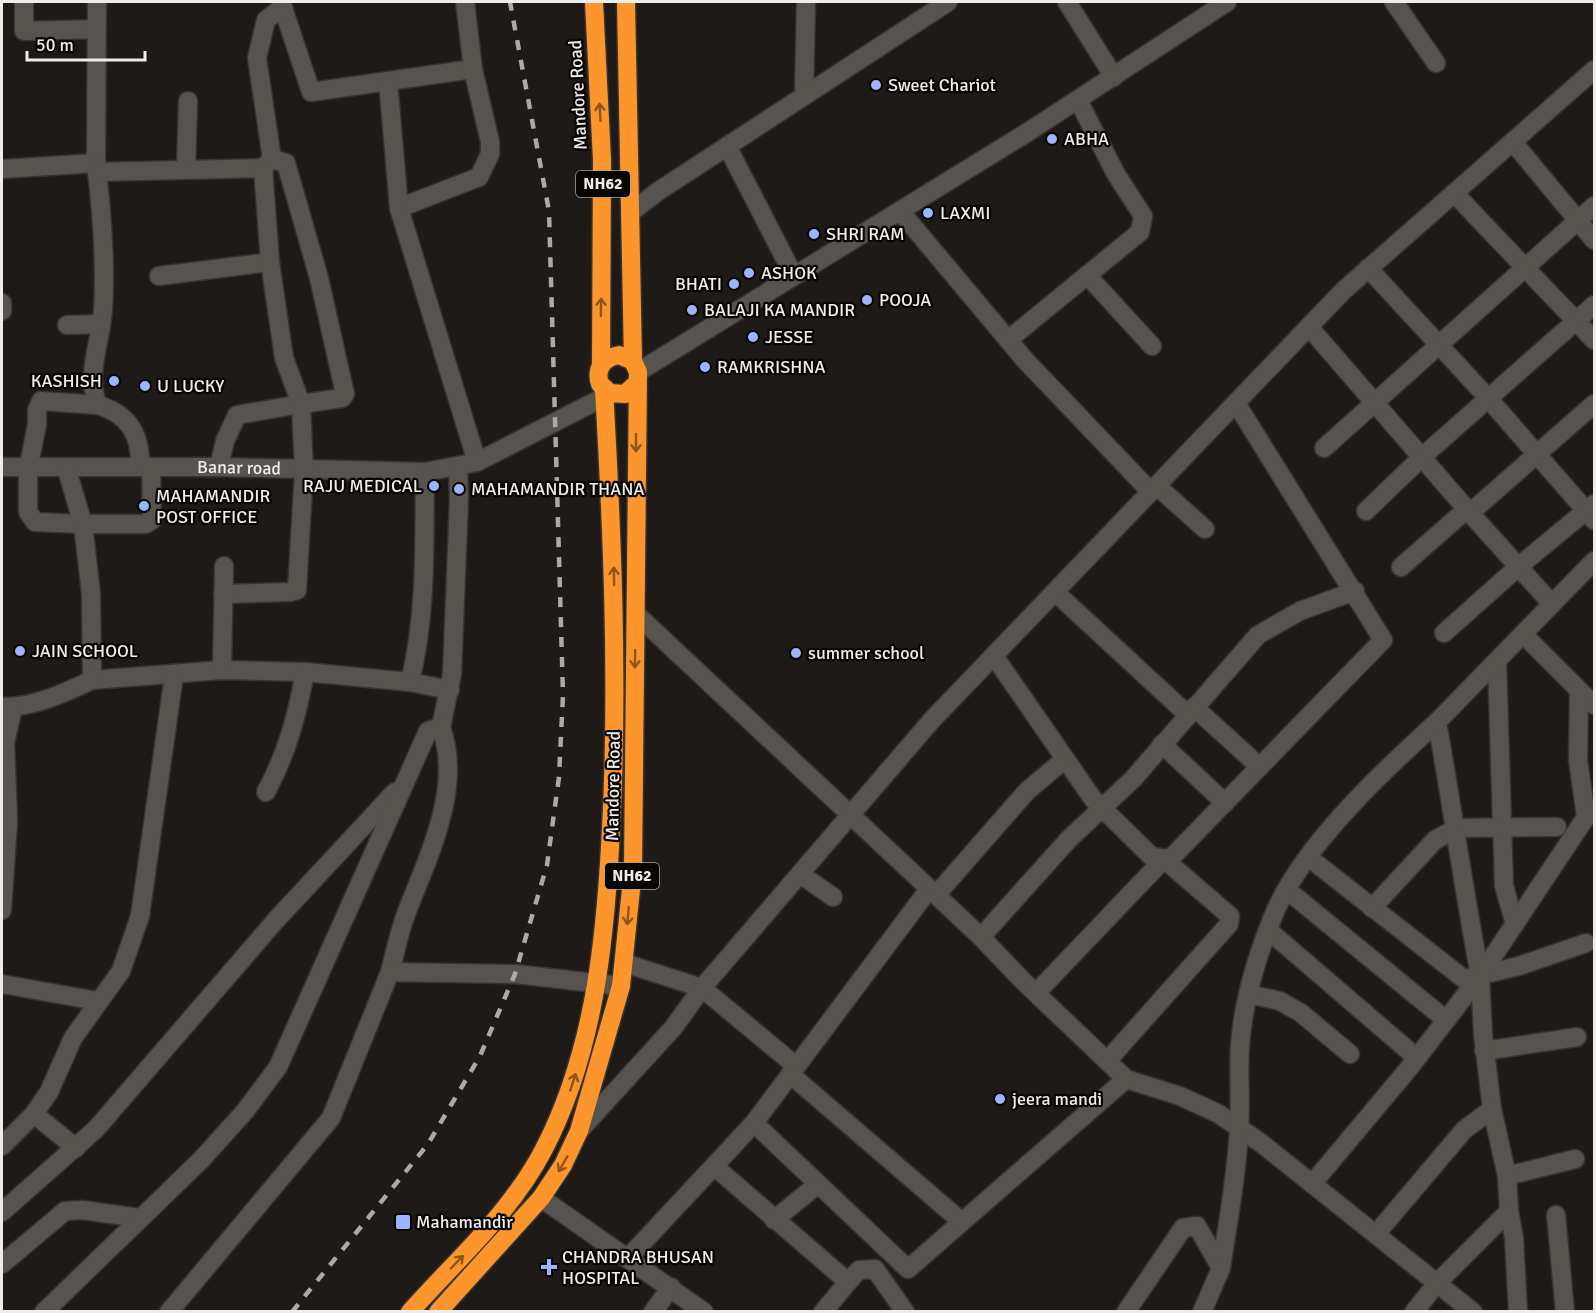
<svg xmlns="http://www.w3.org/2000/svg" width="1596" height="1313" viewBox="0 0 1596 1313" font-family="Signika,sans-serif">
<style>
.lines{fill:none;stroke-linecap:round;stroke-linejoin:round}
.minor-casing{stroke:#363332;stroke-width:21}
.highway-casing{stroke:#363332;stroke-width:21}
.minor{stroke:#57534f;stroke-width:18}
.highway{stroke:#fd952d;stroke-width:18}
.rail{stroke:#aca9a7;stroke-width:4.5;stroke-dasharray:10 10;stroke-linecap:butt}
.oneway{stroke:#8e551b}
.poi-dot{fill:#9cb4fd;stroke:#070605;stroke-width:2}
.labels{text-anchor:middle;dominant-baseline:central;stroke-width:4.5;stroke-linejoin:round;paint-order:stroke}
.shield{fill:#070605;stroke:#a9a7a5;stroke-width:1.5}
.shield-label{font-size:16px;font-weight:bold;fill:#efecea}
.poi-label{font-size:18px;fill:#efecea;stroke:#070605;text-anchor:start}
.street-label{font-size:18px;fill:#efecea;stroke:#070605}
</style>
<rect width="100%" height="100%" fill="#1e1a17"/>
<g class="lines">
<defs>
<g id="minor">
<path d="M24,2v29l73,-2"/>
<path d="M281,2l30,90 162,-23"/>
<path d="M465,2l8,67 17,73v12l-11,23 -80,31 78,254"/>
<path d="M1067,2l47,75"/>
<path d="M1394,2l42,61"/>
<path d="M388,81l11,127"/>
<path d="M804,96l2,-94"/>
<path d="M1513,142l81,98"/>
<path d="M727,146l67,130"/>
<path d="M96,163l1,-161"/>
<path d="M2,169l94,-6c6,49 10,98 7,147 -2,32 -18,64 -5,95 31,9 43,30 42,62"/>
<path d="M186,169l2,-68"/>
<path d="M97,172l166,-4 7,-7"/>
<path d="M1454,193l140,147"/>
<path d="M900,211l125,149 126,132"/>
<path d="M630,213l27,-21 291,-190"/>
<path d="M1368,268l120,130 106,122"/>
<path d="M1087,275l65,71"/>
<path d="M159,276l111,-14"/>
<path d="M2,303v8"/>
<path d="M67,325l34,-1"/>
<path d="M1309,327l161,186 124,-109"/>
<path d="M1008,340l132,-108 3,-16 -27,-42 -38,-74"/>
<path d="M638,372l390,-240 199,-130"/>
<path d="M98,405l-57,-4 -4,9v15l-9,44v43l7,10 48,2 8,70 1,86 130,-10 83,2"/>
<path d="M1324,448l270,-242"/>
<path id="s1" d="M2,467h217l206,5 52,-10 127,-65"/>
<path d="M66,467l17,57h63l6,-4 -1,-53"/>
<path d="M219,467l6,-26 12,-26 64,-11 -17,-46 -14,-96 -7,-94"/>
<path d="M425,472c-1,71 2,140 -15,210l40,8"/>
<path d="M1157,486l48,43"/>
<path d="M1366,511l56,-54 172,-152"/>
<path d="M1470,513l82,91 42,-43"/>
<path d="M1401,567l66,-58"/>
<path d="M1055,592l132,122"/>
<path d="M223,594l67,-2 7,-2 7,-119 -3,-67 41,-6 3,-4 -26,-116 -33,-115 -14,-4 -15,-101 9,-38 17,-13"/>
<path d="M636,614l345,323 42,44 103,98 54,17 39,18 42,29 212,169"/>
<path d="M1444,633l74,-66 76,-63"/>
<path d="M1523,634l71,71"/>
<path d="M994,656l99,143 59,58 18,2 213,-219 -147,-237"/>
<path d="M1497,662l7,224 11,38"/>
<path d="M222,670l2,-104"/>
<path d="M1579,691l-1,69 8,57"/>
<path d="M2,707c31,1 62,-14 90,-27"/>
<path d="M1194,707l66,60"/>
<path d="M441,727l11,-53 7,-175 -1,-31"/>
<path d="M1162,744l63,59"/>
<path d="M2,791h5l-2,-48 8,-35"/>
<path d="M266,792c21,-39 31,-76 39,-120l105,10"/>
<path d="M1308,857l156,122 55,-13 67,-23"/>
<path d="M800,874l33,23"/>
<path d="M929,889l-175,234 154,146 218,-190"/>
<path d="M1287,890l159,130"/>
<path d="M936,895l91,-104 38,-32"/>
<path d="M1372,908l63,-68 22,-12 100,-1"/>
<path d="M2,910l6,-88 -1,-31"/>
<path d="M1268,930l149,128"/>
<path d="M981,937l88,-98 64,-60 125,-144 42,-24 55,-20"/>
<path d="M624,963l78,25 94,78"/>
<path d="M1480,976c-16,-85 -28,-170 -43,-254l115,-118"/>
<path d="M1480,976l106,-159 8,-7"/>
<path d="M2,984l95,17"/>
<path d="M1036,993l128,-134 66,57 -1,8 -122,137"/>
<path d="M1248,994l32,7 21,12 49,41"/>
<path d="M1484,1051l93,-14"/>
<path d="M790,1074l172,148"/>
<path d="M34,1114l42,34"/>
<path d="M754,1123l-40,43 134,116 -25,30"/>
<path d="M579,1131l94,-103 29,-40 229,-267 412,-430 251,-221"/>
<path d="M2,1146l32,-32 15,-22 24,-54 48,-67 19,-55 34,-241"/>
<path d="M1507,1176l68,-17"/>
<path d="M1312,1184l98,-117 70,-91 3,58 9,75"/>
<path d="M541,1198l163,114"/>
<path d="M2,1212l94,-83 180,-209 119,-128"/>
<path d="M1556,1215l9,97"/>
<path d="M774,1220l44,-36"/>
<path d="M1376,1234l88,-104 28,-21 15,67 2,35"/>
<path d="M629,1257l85,-91"/>
<path d="M2,1264l63,-53 17,-1 58,8"/>
<path d="M848,1282l11,-12 16,-1 30,43"/>
<path d="M44,1312l157,-152 45,-50 32,-43 150,-336 13,-4c22,62 -13,129 -35,187 -7,19 -11,39 -16,58"/>
<path d="M169,1312l162,-194 59,-146 125,2 106,12"/>
<path d="M653,1312l18,-25"/>
<path d="M1126,1312l57,-84 14,-2 24,42c7,-46 16,-94 18,-140 2,-27 -1,-55 1,-82 3,-43 16,-87 32,-127 27,-70 110,-147 165,-197"/>
<path d="M1202,1312l19,-44"/>
<path d="M1414,1312l23,-29 72,-72 5,27 4,74"/>
</g>
<path id="highway" d="M594,2l8,158 -1,206
M626,2l7,359
M410,1312c47,-53 101,-99 134,-163 54,-104 63,-226 68,-341 6,-140 0,-279 -8,-419
M438,1312l103,-114 22,-33 16,-34 42,-145 12,-116 5,-498 -5,-11 -14,-6c-16,3 -24,14 -19,29l10,9 15,1 11,-10"/>
</defs>
<use href="#minor" class="minor-casing"/>
<use href="#highway" class="highway-casing"/>
<use href="#minor" class="minor"/>
<use href="#highway" class="highway"/>
<path class="rail" d="M292,1312l136,-168 52,-88 35,-82 32,-109 12,-88 4,-82 -14,-484 -39,-209"/>
</g>
<defs><path id="oneway-shaft" d="M-6 0H5M1.5-3L5.5 0L1.5 3" fill="none" stroke-width="1.6" stroke-linecap="round" stroke-linejoin="round" transform="scale(1.5)"/></defs>
<g class="oneway">
<use href="#oneway-shaft" transform="translate(600 112) rotate(-93)"/>
<use href="#oneway-shaft" transform="translate(601 307) rotate(-89)"/>
<use href="#oneway-shaft" transform="translate(636 443) rotate(90)"/>
<use href="#oneway-shaft" transform="translate(614 576) rotate(-91)"/>
<use href="#oneway-shaft" transform="translate(635 659) rotate(91)"/>
<use href="#oneway-shaft" transform="translate(628 916) rotate(95)"/>
<use href="#oneway-shaft" transform="translate(573 1082) rotate(-72)"/>
<use href="#oneway-shaft" transform="translate(563 1164) rotate(120)"/>
<use href="#oneway-shaft" transform="translate(457 1262) rotate(-46)"/>
</g>
<g class="poi-dot">
<circle cx="876" cy="85" r="6"/>
<circle cx="1052" cy="139" r="6"/>
<circle cx="928" cy="213" r="6"/>
<circle cx="814" cy="234" r="6"/>
<circle cx="749" cy="273" r="6"/>
<circle cx="734" cy="284" r="6"/>
<circle cx="867" cy="300" r="6"/>
<circle cx="692" cy="310" r="6"/>
<circle cx="753" cy="337" r="6"/>
<circle cx="705" cy="367" r="6"/>
<circle cx="114" cy="381" r="6"/>
<circle cx="145" cy="386" r="6"/>
<circle cx="434" cy="486" r="6"/>
<circle cx="459" cy="489" r="6"/>
<circle cx="144" cy="506" r="6"/>
<circle cx="20" cy="651" r="6"/>
<circle cx="796" cy="653" r="6"/>
<circle cx="1000" cy="1099" r="6"/>
<rect x="395" y="1214" width="16" height="16" rx="3"/>
<path d="M546 1258h6v6h6v6h-6v6h-6v-6h-6v-6h6z"/>
</g>
<g class="labels">
<g class="shield">
<rect x="576" y="171" width="54" height="26" rx="4.5"/>
<rect x="605" y="863" width="54" height="26" rx="4.5"/>
</g>
<g class="shield-label">
<text x="603" y="184">NH62</text>
<text x="632" y="876">NH62</text>
</g>
<g class="poi-label">
<text x="888" y="85">Sweet Chariot</text>
<text x="1064" y="139">ABHA</text>
<text x="940" y="213">LAXMI</text>
<text x="826" y="234">SHRI RAM</text>
<text x="761" y="273">ASHOK</text>
<text x="722" y="284" text-anchor="end">BHATI</text>
<text x="879" y="300">POOJA</text>
<text x="704" y="310">BALAJI KA MANDIR</text>
<text x="765" y="337">JESSE</text>
<text x="717" y="367">RAMKRISHNA</text>
<text x="102" y="381" text-anchor="end">KASHISH</text>
<text x="157" y="386">U LUCKY</text>
<text x="422" y="486" text-anchor="end">RAJU MEDICAL</text>
<text x="471" y="489">MAHAMANDIR THANA</text>
<text x="156" y="496">MAHAMANDIR<tspan x="156" dy="21">POST OFFICE</tspan></text>
<text x="32" y="651">JAIN SCHOOL</text>
<text x="808" y="653">summer school</text>
<text x="1012" y="1099">jeera mandi</text>
<text x="416" y="1222">Mahamandir</text>
<text x="562" y="1257">CHANDRA BHUSAN<tspan x="562" dy="21">HOSPITAL</tspan></text>
</g>
<g class="street-label">
<text transform="translate(578 95) rotate(-93)">Mandore Road</text>
<text stroke="none"><textPath href="#s1" startOffset="237">Banar road</textPath></text>
<text transform="translate(613 786) rotate(-89)">Mandore Road</text>
</g>
</g>
<rect width="1596" height="1313" fill="none" stroke="#efecea" stroke-width="6"/>
<path d="M27 51v9h118v-9" fill="none" stroke="#efecea" stroke-width="3"/>
<text x="36" y="51" font-size="18" fill="#efecea" stroke="#070605" stroke-width="4.5" paint-order="stroke">50 m</text>
</svg>
